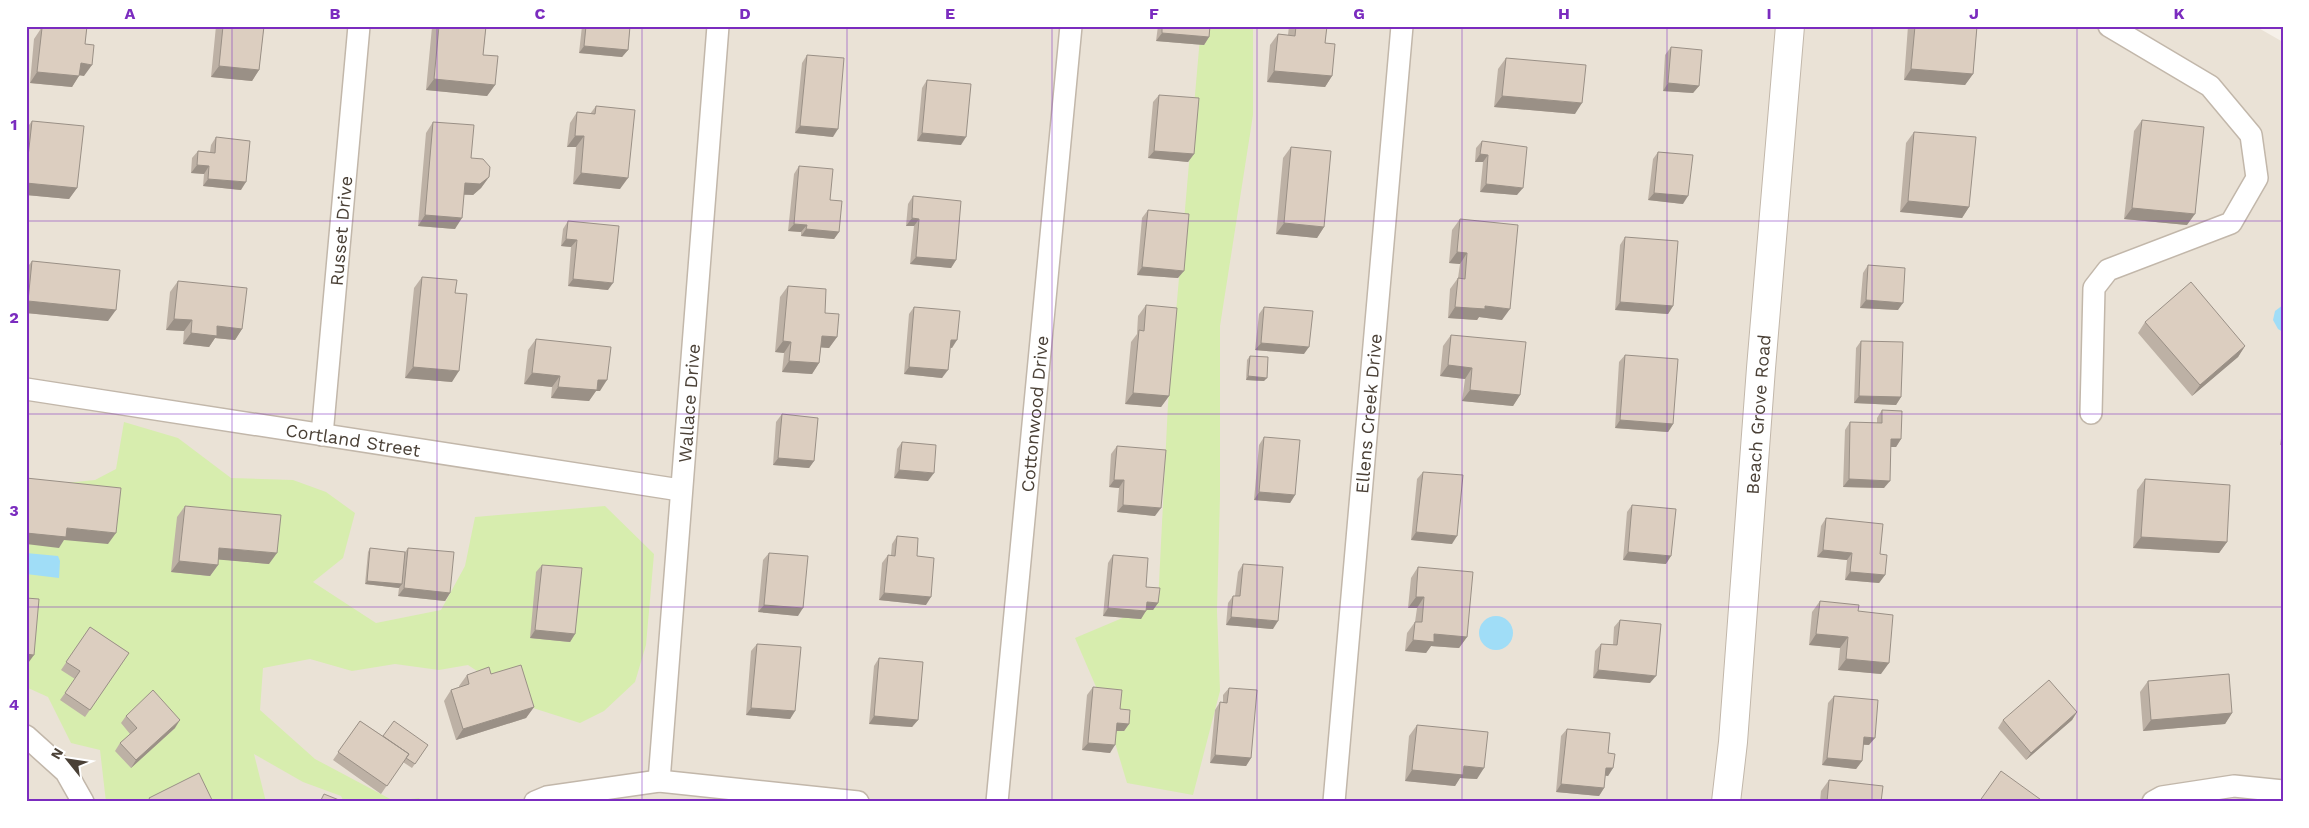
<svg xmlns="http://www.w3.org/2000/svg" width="2309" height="828" viewBox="0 0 2309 828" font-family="'Work Sans',sans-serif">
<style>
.residential{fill:#eae2d6}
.green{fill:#d7edae}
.water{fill:#a0ddf7}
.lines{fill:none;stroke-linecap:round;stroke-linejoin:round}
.minor-casing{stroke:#c2b7aa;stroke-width:24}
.tertiary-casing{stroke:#c2b7aa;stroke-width:30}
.minor{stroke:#fff;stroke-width:21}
.tertiary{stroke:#fff;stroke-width:28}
.wall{fill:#bdb1a5}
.shaded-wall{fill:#9a9086}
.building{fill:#dccec0;stroke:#9a9086}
.grid{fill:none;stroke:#7b2cbf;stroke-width:1;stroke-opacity:0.55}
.labels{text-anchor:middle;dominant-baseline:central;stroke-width:4;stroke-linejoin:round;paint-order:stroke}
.street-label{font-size:18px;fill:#4a4036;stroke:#fff}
.neatline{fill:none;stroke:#7b2cbf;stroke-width:2}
.grid-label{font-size:16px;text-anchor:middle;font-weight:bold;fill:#7b2cbf}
</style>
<rect width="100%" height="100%" fill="#f6f0e9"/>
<path class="residential" d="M26,26h2229l28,16v760h-2257z"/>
<path class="green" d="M1201,26h52v89l-33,211v170l-3,115 3,80 -27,104 -66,-12 -24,-80 -28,-65 83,-35 10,-199z
M124,422l54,16 53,40 62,2 33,12 29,21 -12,45 -30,24 63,41 65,-13 24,-44 10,-49 130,-11 49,48 -8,91 -11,37 -31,29 -24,12 -47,-15 -65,-43 -29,5 -44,-6 -43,7 -42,-12 -47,9 -3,42 55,49 79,42 25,-3 4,4h-79l-3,-6 -38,-14 -49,-28 12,48h-160l-6,-52 -29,-7 -23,-46 -22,-10v-200l69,-7 21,-11z"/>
<path class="water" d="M2283,305v27l-5,-3 -5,-9 2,-9z
M26,553l32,3 2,5 -1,17 -33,-4z
M1479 633a17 17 0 1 1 34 0a17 17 0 1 1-34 0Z"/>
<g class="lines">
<defs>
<g id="minor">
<path id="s1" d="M26,389l654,101"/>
<path d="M2091,413l3,-125 14,-18 123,-47 26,-45 -6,-43 -41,-49 -101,-60"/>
<path id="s2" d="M322,435l37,-409"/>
<path d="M26,736l40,36 17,30"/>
<path id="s3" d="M659,781l59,-755"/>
<path d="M535,802l12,-5 112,-16 199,21"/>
<path id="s4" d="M997,802l74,-776"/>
<path id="s5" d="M1334,802l68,-776"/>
<path d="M2153,802l9,-5 72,-11 49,5"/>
</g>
<g id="tertiary">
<path id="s6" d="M1726,802l7,-60 28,-374 29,-342"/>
</g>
</defs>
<use href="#minor" class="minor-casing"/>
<use href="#tertiary" class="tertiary-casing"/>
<use href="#minor" class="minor"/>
<use href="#tertiary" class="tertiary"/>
</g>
<path class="wall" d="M41,26h46l-2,18 -1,32 -5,-1 -7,12 -42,-4 4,-44 6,-9z
M216,26h48l-5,44 -7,11 -41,-4z
M433,26h53l-3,29 12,30 -8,11 -61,-6 6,-63z
M582,26h48l-2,24 -6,7 -43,-4z
M1158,26h52l-1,11 -5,8 -48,-4z
M1289,26h38l-2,17 7,33 -7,11 -58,-5 3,-37 8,-11 10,1z
M1908,26h69l-4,48 -8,11 -61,-5z
M1671,47l28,39 -6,7 -30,-2 2,-36z
M807,55l26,82 -38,-4 7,-70z
M1506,58l69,56 -81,-7 4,-38z
M927,80l34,65 -44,-4 5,-53z
M1159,95l35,59 -6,8 -40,-4 5,-56z
M596,106l24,83 -47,-5 3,-37h-9l3,-24 7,-11 13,2z
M2142,120l45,105 -63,-6 10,-88z
M32,121l45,67 -8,11 -43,-4v-66z
M433,122l38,36 18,19 -8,11 -8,7h-9l-9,34 -37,-3 8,-93z
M1914,132l55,75 -7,11 -62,-6 6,-69z
M216,137l25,53 -38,-4 1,-12 -13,-1 1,-15 6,-7 12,1 1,-7z
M1482,141l35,54 -37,-3 3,-30h-8l1,-14z
M1291,147l33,80 -7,11 -41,-4 7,-76z
M1658,152l25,52 -35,-4 5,-41z
M799,166l31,34 9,32 -5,7 -33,-3v-4l-13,-1 6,-57z
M913,196l43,64 -5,8 -41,-4 4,-38h-8l2,-22z
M1148,210l30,68 -41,-3 5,-57z
M1460,219l42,101 -23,-3 -2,3 -29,-2 2,-29 8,-11 2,-14 -11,-1 3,-33z
M568,221l40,69 -40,-4 3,-39 -10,-1 2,-17z
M1625,237l48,69 -5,8 -53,-4 5,-65z
M32,261l76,60 -82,-8v-44z
M1868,265l30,45 -38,-2 3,-35z
M422,277l30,105 -47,-4 9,-90z
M178,281l64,48 -7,11 -20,-2 -6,9 -26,-3 1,-13 -18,-1 4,-38z
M788,286l37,27 12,24 -8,11 -8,-1 -2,16 -7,11 -30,-2 2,-19 -9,-1 5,-55z
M1146,305l23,91 -8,11 -36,-3 6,-62 6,-8 1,-18z
M914,307l38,41 -2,-1 -8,31 -38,-4 5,-60z
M1264,307l40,47 -49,-4 4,-36z
M2145,322l100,24 -7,11 -46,39 -54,-63z
M1451,335l69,60 -7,11 -51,-5 3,-22 -25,-3 3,-30z
M536,339l64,52h-4l-7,10 -38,-3 1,-11 -28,-3 4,-34z
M1861,341l40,56 -5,8 -42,-2 2,-55z
M1625,355l48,69 -5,8 -53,-4 4,-66z
M1250,356l14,25 -18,-1 1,-20z
M1882,410l19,29 -5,8h-5l-7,41 -41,-1 2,-57 5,-8 27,1v-5z
M782,414l32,47 -5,7 -36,-3 3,-43z
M2283,426v19h-3z
M1264,437l31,58 -5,8 -36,-3 5,-55z
M902,442l26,39 -34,-3 3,-29z
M1117,446l38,70 -38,-4 2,-24 -10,-1 2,-33z
M1423,472l29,72 -41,-4 6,-61z
M2145,479l82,63 -8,11 -86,-5 4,-58z
M1632,505l34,59 -43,-4 4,-48z
M185,506l84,58 -51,-5v6l-8,11 -39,-4 6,-55z
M1826,518l54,36 5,21 -6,8 -34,-3 2,-20 -30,-3 4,-31z
M897,536l29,69 -47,-5 3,-37 6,-8h3l1,-11z
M370,548l35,4 3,-4 42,45 -5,8 -47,-5 1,-8 -34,-4 3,-32z
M769,553l29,63 -40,-4 5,-52z
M1113,555l33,32 12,16 -5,7h-7l-5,9 -38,-3 5,-53z
M1243,564l30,65 -47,-4 2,-22 5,-7h2l3,-24z
M542,565l33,69 -5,8 -40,-4 6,-66z
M1418,567l49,70 -8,11 -28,-2 -5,7 -21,-2 2,-18 8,-11 2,-14h-9l3,-30z
M1820,601l38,10 23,63 -43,-4 2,-22 -31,-3 3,-33z
M1620,620l30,63 -57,-5 2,-27 6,-7 12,1 1,-18z
M90,627l39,26 -44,64 -25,-17 15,-21 -14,-9z
M757,644l38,67 -5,8 -44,-4 5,-64z
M879,658l39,62 -6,7 -43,-3 5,-58z
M467,675l67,32 -8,11 -70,22 -12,-39 7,-11 8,-3v-1z
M2148,681l84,32 -7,11 -82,7 -3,-39z
M1093,687l27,22 9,15 -5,7h-7l-7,22 -28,-3 5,-55z
M1229,688l22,70 -5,8 -36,-3 5,-53 5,-8h3v-7z
M1834,696l35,49h-6l-1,16 -6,8 -34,-4 6,-62z
M2077,712l-5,8 -46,40 -28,-32 5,-8z
M126,716l49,12 -44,40 -16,-17 5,-8 10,-9 -9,-11z
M360,721l23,15 45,9 -16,23 -9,-6 -22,32 -48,-34z
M1417,725l60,54 -17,-1 -5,8 -50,-5 4,-45z
M1567,729l41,24 5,15 -5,8 -3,-1 -1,13 -5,8 -43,-4 5,-56z
M1829,780l52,22h-61l1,-11z"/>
<path class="shaded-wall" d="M1162,33l47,4 -5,8 -48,-4z
M584,46l44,4 -6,7 -43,-4z
M81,63l11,2 -8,11 -11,-2z
M219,66l40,4 -7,11 -41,-4z
M1911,69l62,5 -8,11 -61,-5z
M1274,71l58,5 -7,11 -58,-5z
M37,72l42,4 -7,11 -42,-4z
M434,79l61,6 -8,11 -61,-6z
M1668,83l31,3 -6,7 -30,-2z
M1502,96l80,7 -7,11 -81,-7z
M800,126l38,3 -5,8 -38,-4z
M922,133l44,4 -5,8 -44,-4z
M575,136h9l-8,11h-9z
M1154,151l40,3 -6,8 -40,-4z
M1480,154l8,1 -5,7h-8z
M197,165l12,1 -5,8 -13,-1z
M581,173l47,5 -8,11 -47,-5z
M489,177l-8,11 -8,7 -15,-1 7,-11z
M208,179l38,3 -5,8 -38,-4z
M26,183l51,5 -8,11 -43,-4z
M1486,184l37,4 -6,7 -37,-3z
M1654,193l34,3 -5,8 -35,-4z
M1908,201l61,6 -7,11 -62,-6z
M2132,208l63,6 -8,11 -63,-6z
M425,215l37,3 -7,11 -37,-3z
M912,218l7,1 -5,7h-8z
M1284,223l40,4 -7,11 -41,-4z
M794,224l13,1 -6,7 -13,-1z
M806,229l33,3 -5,7 -33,-3z
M566,239l11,1 -6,7 -10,-1z
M1457,252l10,1 -7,11 -11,-1z
M916,257l40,3 -5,8 -41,-4z
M1142,267l42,4 -6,7 -41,-3z
M573,279l40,4 -5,7 -40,-4z
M1866,300l37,3 -5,7 -38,-2z
M28,301l88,9 -8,11 -82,-8v-9z
M1620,302l53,4 -5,8 -53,-4z
M1485,306l25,3 -8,11 -23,-3 -2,3 -29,-2 7,-11z
M174,319l18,1 -8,11 -18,-1z
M217,326l25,3 -7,11 -20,-2 -6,9 -26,-3 8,-11z
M822,336l15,1 -8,11 -15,-1z
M951,340h6l-5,8 -7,-1z
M783,341l8,1 -7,11 -9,-1z
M1261,343l48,4 -5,7 -49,-4z
M2245,346l-7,11 -46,39 8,-11z
M789,361l30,2 -7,11 -30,-2z
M1448,365l24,3 -7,11 -25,-3z
M413,367l46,4 -7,11 -47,-4z
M909,367l39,3 -6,8 -38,-4z
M532,373l28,3 -8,11 -28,-3z
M1248,376l19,2 -3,3 -18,-1z
M598,380h9l-7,11h-4l-7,10 -38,-3 7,-11z
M1470,390l50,5 -7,11 -51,-5z
M1133,393l36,3 -8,11 -36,-3z
M1859,396l42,1 -5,8 -42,-2z
M1620,420l53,4 -5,8 -53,-4z
M1891,439h10l-5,8h-10z
M778,458l36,3 -5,7 -36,-3z
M899,470l35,3 -6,8 -34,-3z
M1849,479l41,2 -6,7 -41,-1z
M1114,480h10l-5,8 -10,-1z
M1259,492l36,3 -5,8 -36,-3z
M1123,505l38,3 -6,8 -38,-4z
M67,528l49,5 -8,11 -44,-4 -5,8 -33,-4v-11z
M1416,532l41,4 -5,8 -41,-4z
M2141,537l86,5 -8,11 -86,-5z
M219,548l58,5 -8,11 -57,-5z
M1823,550l29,3 -5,7 -30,-3z
M1628,552l43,4 -5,8 -43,-4z
M179,561l39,4 -8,11 -39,-4z
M1850,572l35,3 -6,8 -34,-3z
M367,581l35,3 -3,4 -34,-4z
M404,588l46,5 -5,8 -47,-5z
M884,593l47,4 -5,8 -47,-5z
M1416,597h8l-7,11h-9z
M1147,602l11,1 -5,7h-12z
M764,605l39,3 -5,8 -40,-4z
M1108,608l38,3 -5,8 -38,-3z
M1231,617l47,4 -5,8 -47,-4z
M535,630l40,4 -5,8 -40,-4z
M1434,634l33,3 -8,11 -28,-2 -5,7 -21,-2 8,-11z
M1816,634l32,3 -8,11 -31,-3z
M26,654l8,1 -8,11z
M1846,659l43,4 -8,11 -43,-4z
M1598,670l58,6 -6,7 -57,-5z
M534,707l-8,11 -70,22 7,-11z
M751,708l44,3 -5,8 -44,-4z
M2077,712l-5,8 -46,40 5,-7z
M2232,713l-7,11 -82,7 8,-11z
M874,716l44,4 -6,7 -43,-3z
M180,720l-5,8 -44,40 5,-8z
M1117,723l12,1 -5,7h-12z
M1864,737l11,1 -6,7 -11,-1z
M1088,743l27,2 -5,8 -28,-3z
M1215,755l36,3 -5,8 -36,-3z
M1827,758l35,3 -6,8 -34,-4z
M1464,766l20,2 -7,11 -17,-1 -5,8 -50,-5 7,-11z
M1606,768h7l-5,8 -7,-1z
M1561,784l43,4 -5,8 -43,-4z"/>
<path class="building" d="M45,26h42l-2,18 9,1 -2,20 -11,-2 -2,13 -42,-4 5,-44z
M223,26h41l-5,44 -40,-4z
M439,26h47l-3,29 15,1 -3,29 -61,-6z
M586,26h44l-2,24 -44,-4z
M1162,26h48l-1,11 -47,-4z
M1296,26h31l-2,17 10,1 -3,32 -58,-5 4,-37 17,2z
M1915,26h62l-4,48 -62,-5z
M1671,47l31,3 -3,36 -31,-3z
M807,55l37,3 -6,71 -38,-3z
M1506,58l80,7 -4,38 -80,-7z
M927,80l44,4 -5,53 -44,-4z
M1159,95l40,3 -5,56 -40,-3z
M596,106l39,4 -7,68 -47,-5 3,-37h-9l2,-24 18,2z
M2142,120l62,7 -9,87 -63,-6z
M32,121l52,5 -7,62 -51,-5v-8z
M433,122l41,3 -3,33 12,1 7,8 -1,10 -9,7 -15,-1 -3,35 -37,-3z
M1914,132l62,5 -7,70 -61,-6z
M216,137l34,4 -4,41 -38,-3 1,-13 -12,-1 1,-14 17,2z
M1482,141l45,6 -4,41 -37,-4 2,-29 -8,-1z
M1291,147l40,4 -7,76 -40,-4z
M1658,152l35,3 -5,41 -34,-3z
M799,166l34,3 -3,31 12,1 -3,31 -33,-3 1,-4 -13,-1z
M913,196l48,5 -5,59 -40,-3 3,-38 -7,-1z
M1148,210l41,4 -5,57 -42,-4z
M1460,219l58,6 -8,84 -25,-3v3l-30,-2 3,-29 7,1 2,-26 -10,-1z
M568,221l51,5 -6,57 -40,-4 4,-39 -11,-1z
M1625,237l53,4 -5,65 -53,-4z
M32,261l88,9 -4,40 -88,-9z
M1868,265l37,3 -2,35 -37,-3z
M422,277l35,3 -2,13 12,1 -8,77 -46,-4z
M178,281l69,7 -5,41 -25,-3v10l-26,-3 1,-13 -18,-1z
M2191,282l54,64 -45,39 -55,-63z
M788,286l38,3 -1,24 14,1 -2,23 -15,-1 -3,27 -30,-2 2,-19 -8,-1z
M1146,305l31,3 -8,88 -36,-3 6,-63 5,1z
M914,307l46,4 -3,29h-6l-3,30 -39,-3z
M1264,307l49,4 -4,36 -48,-4z
M1451,335l75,7 -6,53 -50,-5 2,-22 -24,-3z
M536,339l75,8 -4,33h-9l-1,10 -39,-3 2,-11 -28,-3z
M1861,341l42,1 -2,55 -42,-1z
M1625,355l53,4 -5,65 -53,-4z
M1250,356l18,1 -1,21 -19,-2z
M1882,410l20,1 -1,28h-10l-1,42 -41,-2 1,-57 32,1z
M782,414l36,4 -4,43 -36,-3z
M1264,437l36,3 -5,55 -36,-3z
M902,442l34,3 -2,28 -35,-3z
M1117,446l49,4 -5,58 -38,-3 1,-25h-10z
M1423,472l40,3 -6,61 -41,-4z
M26,478l95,10 -5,45 -49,-5 -1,9 -40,-4z
M2145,479l85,6 -3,57 -86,-5z
M1632,505l44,4 -5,47 -43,-4z
M185,506l96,9 -4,38 -58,-5 -1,17 -39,-4z
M1826,518l57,6 -3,30 7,1 -2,20 -35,-3 2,-19 -29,-3z
M897,536l21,2 -1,18 17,2 -3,39 -47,-4 4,-38 7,1z
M370,548l35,4 -3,32 -35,-3z
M408,548l46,4 -4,41 -46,-5z
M769,553l39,3 -5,52 -39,-3z
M1113,555l35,3 -2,29 14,1 -2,15 -11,-1 -1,9 -38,-3z
M1243,564l40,3 -5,54 -47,-4 2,-21h7z
M542,565l40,3 -7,66 -40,-4z
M1418,567l55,5 -6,65 -33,-3v8l-21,-2 2,-18h7l2,-25h-8z
M26,598l13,1 -5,56 -8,-1z
M1820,601l39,4 -1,6 35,4 -4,48 -43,-4 2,-22 -32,-3z
M1620,620l41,4 -5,52 -58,-6 3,-26 16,1z
M90,627l39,26 -39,57 -25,-17 15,-22 -14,-9z
M757,644l44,3 -6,64 -44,-3z
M879,658l44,4 -5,58 -44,-4z
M521,665l13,42 -71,22 -12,-39 18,-6 -2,-9 22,-8 2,7z
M2229,674l3,39 -81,7 -3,-39z
M2049,680l28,32 -46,41 -28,-33z
M1093,687l29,3 -2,19 10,1 -1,14 -12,-1 -2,22 -27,-2z
M1229,688l28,2 -6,68 -36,-3 5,-53 7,1z
M153,690l27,30 -44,40 -16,-17 17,-15 -11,-12z
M1834,696l44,4 -3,38 -11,-1 -2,24 -35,-3z
M360,721l49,33 -22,32 -49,-34z
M394,721l34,24 -13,19 -9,-6 3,-4 -26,-18z
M1417,725l71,7 -4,36 -20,-2 -1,9 -51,-5z
M1567,729l43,4 -2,20 7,1 -2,14h-7l-2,20 -43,-4z
M2001,771l43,31h-65z
M199,773l14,29h-62l-2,-4z
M1829,780l54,6 -2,16h-54z
M324,794l20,8h-24z"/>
<path class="grid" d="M232,26v776M437,26v776M642,26v776M847,26v776M1052,26v776M1257,26v776M1462,26v776M1667,26v776M1872,26v776M2077,26v776M26,221h2257M26,414h2257M26,607h2257"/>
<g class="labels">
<g class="street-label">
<text stroke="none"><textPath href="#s2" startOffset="205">Russet Drive</textPath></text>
<text stroke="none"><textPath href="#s3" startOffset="379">Wallace Drive</textPath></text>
<text stroke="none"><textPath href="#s4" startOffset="390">Cottonwood Drive</textPath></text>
<text stroke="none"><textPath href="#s5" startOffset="390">Ellens Creek Drive</textPath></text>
<text stroke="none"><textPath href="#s6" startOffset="389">Beach Grove Road</textPath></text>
<text stroke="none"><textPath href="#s1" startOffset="331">Cortland Street</textPath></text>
</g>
</g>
<rect width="2309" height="828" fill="none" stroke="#ffffff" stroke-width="55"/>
<g transform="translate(68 760) rotate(300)" stroke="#ffffff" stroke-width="4" paint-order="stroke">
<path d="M0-4L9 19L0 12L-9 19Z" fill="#4a4036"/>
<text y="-8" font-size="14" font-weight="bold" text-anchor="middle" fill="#4a4036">N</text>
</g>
<rect x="28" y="28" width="2254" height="772" class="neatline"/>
<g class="grid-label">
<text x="130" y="19">A</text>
<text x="335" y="19">B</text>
<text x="540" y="19">C</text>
<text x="745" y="19">D</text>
<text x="950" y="19">E</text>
<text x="1154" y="19">F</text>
<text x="1359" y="19">G</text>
<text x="1564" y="19">H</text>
<text x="1769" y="19">I</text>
<text x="1974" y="19">J</text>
<text x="2179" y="19">K</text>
<text x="14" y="130">1</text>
<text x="14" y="323">2</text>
<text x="14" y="516">3</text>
<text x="14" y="710">4</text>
</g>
</svg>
